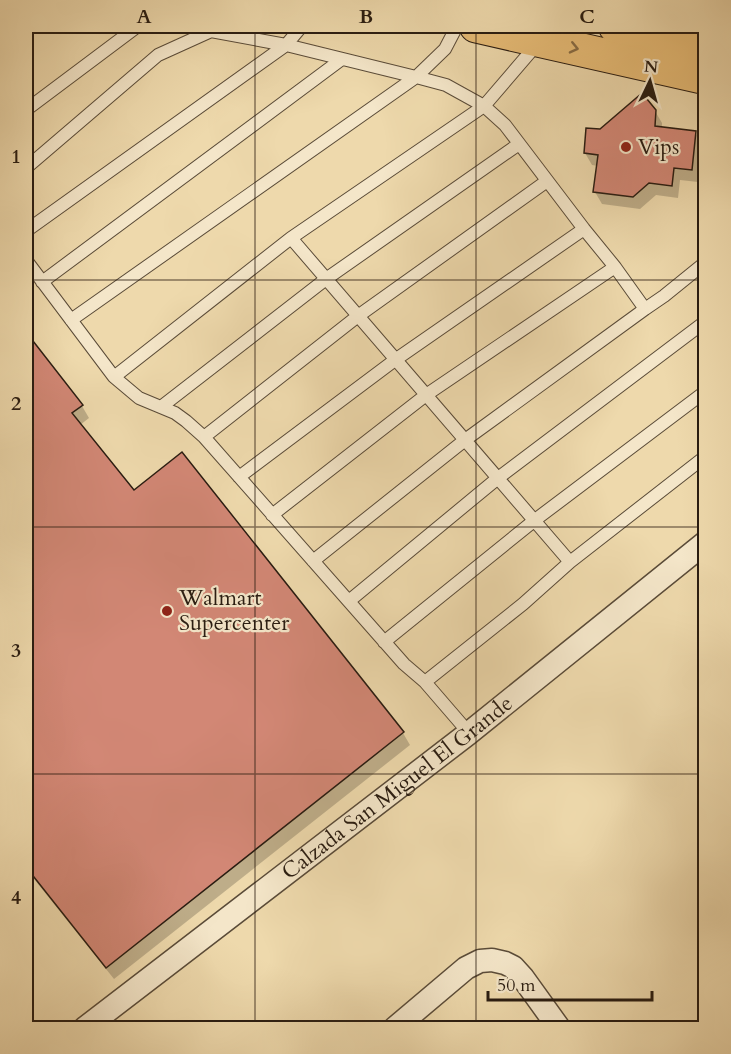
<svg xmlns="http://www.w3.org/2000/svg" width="731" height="1054" viewBox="0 0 731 1054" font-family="Cardo,serif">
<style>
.shadow{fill:#0003}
.building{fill:#d28775;stroke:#291c11;stroke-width:1.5}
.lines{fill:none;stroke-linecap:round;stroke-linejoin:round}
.service-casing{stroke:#5a4b38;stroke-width:14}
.minor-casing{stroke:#5a4b38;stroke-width:25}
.trunk-casing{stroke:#291c11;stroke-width:35}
.motorway-casing{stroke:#291c11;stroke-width:35}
.service{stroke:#f4e6c9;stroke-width:12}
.minor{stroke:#f4e6c9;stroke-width:22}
.trunk{stroke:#e7bc76;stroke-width:33}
.motorway{stroke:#e7bc76;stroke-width:33}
.oneway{stroke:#886c44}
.grid{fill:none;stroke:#291c11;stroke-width:1.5;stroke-opacity:0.55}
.poi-dot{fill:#8f2418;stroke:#f4e6c9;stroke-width:2}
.labels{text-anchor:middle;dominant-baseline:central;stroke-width:4.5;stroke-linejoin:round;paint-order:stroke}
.poi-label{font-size:22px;fill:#291c11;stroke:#f4e6c9;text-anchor:start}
.street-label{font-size:22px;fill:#291c11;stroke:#f4e6c9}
.neatline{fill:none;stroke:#291c11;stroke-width:2}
.grid-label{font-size:20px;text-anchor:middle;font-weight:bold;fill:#291c11}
</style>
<rect width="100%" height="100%" fill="#eed9ac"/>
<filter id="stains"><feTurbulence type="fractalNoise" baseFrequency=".00333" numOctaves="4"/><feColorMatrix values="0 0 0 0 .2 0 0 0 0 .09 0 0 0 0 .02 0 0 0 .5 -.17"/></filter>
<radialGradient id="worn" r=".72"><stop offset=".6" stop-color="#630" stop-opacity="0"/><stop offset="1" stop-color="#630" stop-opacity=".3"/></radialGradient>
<path class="shadow" d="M655,111l7,12v5l33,4 7,13 -4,37 -18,-2 -2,18 -22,-3 -16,14 -38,-5 -7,-12 3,-26 -6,-1 -7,-12 15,-22z
M26,334l56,72 7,12 -9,7 54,67 47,-38 222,279 7,12 -296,234 -88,-110z"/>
<path class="building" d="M642,93l14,17 -1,16 41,5 -4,39 -18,-2 -2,18 -23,-3 -16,14 -40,-5 5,-37 -14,-2 2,-25 14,1z
M26,332l57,73 -11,8 62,77 48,-38 222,280 -298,236 -80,-101z"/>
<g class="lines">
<defs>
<path id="service" d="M211,31l75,14 130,32 30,8 38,21 21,19 79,104 31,38 30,42 19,-13 42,-34
M26,110l112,-84
M26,168l132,-113 53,-24 -15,-5
M26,231l260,-186 16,-19
M291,238l279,324 -47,42 -98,78
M26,260l88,117 177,-139 193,-132 54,-63
M42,282l300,-223
M71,320l345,-243 29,-28 12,-23
M114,377l25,21 36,15 11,8 18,16 200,227 21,18 44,51
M161,407l165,-128 193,-135
M204,437l154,-121 189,-135
M239,477l156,-117 189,-131
M272,515l154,-120 189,-128
M313,561l152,-121 180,-131
M570,562l136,-106
M349,601l149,-123 208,-157
M384,642l151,-122 171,-129"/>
<g id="minor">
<path id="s1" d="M85,1028l384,-295 237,-191"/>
<path d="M395,1028l71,-60 14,-7 12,-1 13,3 8,4 10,11 36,50"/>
</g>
<path id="trunk" d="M476,26l230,52"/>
<path id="motorway" d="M615,26l91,19"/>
</defs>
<use href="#service" class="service-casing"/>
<use href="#minor" class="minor-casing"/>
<use href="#trunk" class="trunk-casing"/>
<use href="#motorway" class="motorway-casing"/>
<use href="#service" class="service"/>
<use href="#minor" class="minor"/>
<use href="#trunk" class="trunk"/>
<use href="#motorway" class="motorway"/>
</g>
<defs><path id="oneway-chevron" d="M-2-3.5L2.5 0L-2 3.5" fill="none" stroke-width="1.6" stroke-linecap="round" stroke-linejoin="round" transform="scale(1.5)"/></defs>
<use class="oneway" href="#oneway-chevron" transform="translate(574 48) rotate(13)"/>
<path class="grid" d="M255,26v1002M476,26v1002M26,280h680M26,527h680M26,774h680"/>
<g class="poi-dot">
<circle cx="626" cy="147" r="6"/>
<circle cx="167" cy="611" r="6"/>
</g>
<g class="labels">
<g class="poi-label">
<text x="638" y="147">Vips</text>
<text x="179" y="598">Walmart<tspan x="179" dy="25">Supercenter</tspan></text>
</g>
<g class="street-label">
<text stroke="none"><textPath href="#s1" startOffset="394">Calzada San Miguel El Grande</textPath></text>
</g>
</g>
<rect width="731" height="1054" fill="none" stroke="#eed9ac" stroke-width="66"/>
<g transform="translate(650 81) rotate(5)" stroke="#f4e6c9" stroke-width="4.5" paint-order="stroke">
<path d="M0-4.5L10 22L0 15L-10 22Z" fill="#291c11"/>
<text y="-9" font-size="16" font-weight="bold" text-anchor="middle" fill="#291c11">N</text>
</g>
<path d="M488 991v9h164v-9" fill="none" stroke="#291c11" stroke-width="3"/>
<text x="497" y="991" font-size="18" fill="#291c11" stroke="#f4e6c9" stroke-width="4.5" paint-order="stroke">50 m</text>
<rect x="33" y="33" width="665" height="988" class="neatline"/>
<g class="grid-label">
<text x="144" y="23">A</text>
<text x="366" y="23">B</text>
<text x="587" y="23">C</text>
<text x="16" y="163">1</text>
<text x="16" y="410">2</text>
<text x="16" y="657">3</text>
<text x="16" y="904">4</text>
</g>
<rect width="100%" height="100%" filter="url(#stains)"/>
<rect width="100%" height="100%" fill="url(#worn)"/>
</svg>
